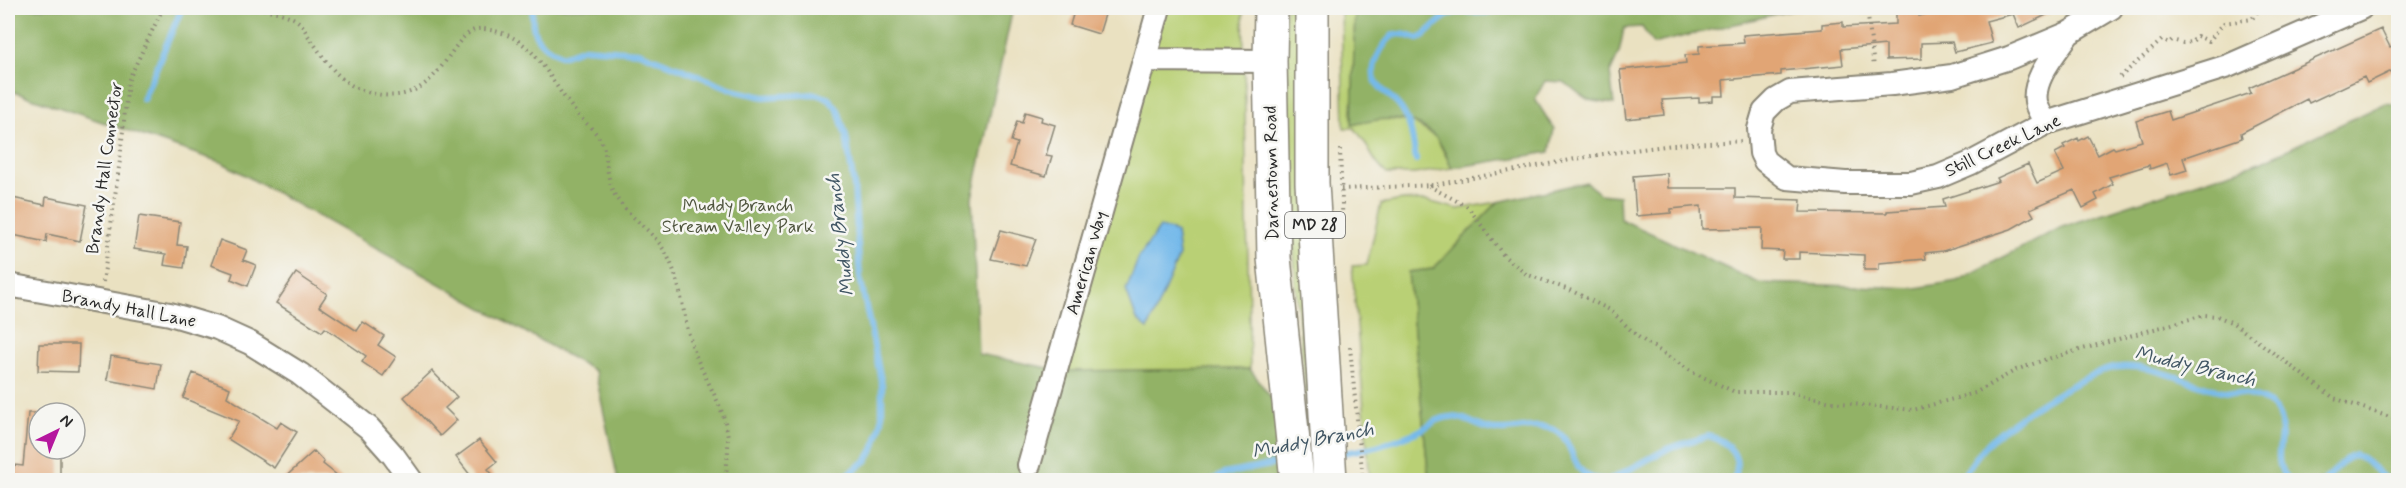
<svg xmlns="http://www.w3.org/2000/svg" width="2406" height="488" viewBox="0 0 2406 488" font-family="Mynerve,sans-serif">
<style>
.green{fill:#b9d074;stroke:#727e50;stroke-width:1.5}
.forest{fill:#92b266;stroke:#5e6e48;stroke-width:1.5}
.water{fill:#74b9ea;stroke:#50728a;stroke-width:1.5}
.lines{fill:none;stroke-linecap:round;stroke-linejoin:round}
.stream{stroke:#74b9ea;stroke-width:6}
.building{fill:#e1a574}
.minor-casing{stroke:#8a8676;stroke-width:26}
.primary-casing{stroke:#8a8676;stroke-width:36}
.path{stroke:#8a8676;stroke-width:4;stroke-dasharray:1.5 4.5;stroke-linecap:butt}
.minor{stroke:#fff;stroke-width:22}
.primary{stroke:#fff;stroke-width:33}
.labels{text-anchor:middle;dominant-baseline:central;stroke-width:5;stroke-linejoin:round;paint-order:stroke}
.shield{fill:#f6f6f2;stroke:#686867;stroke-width:1.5}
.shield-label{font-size:16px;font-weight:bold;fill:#2b2b2b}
.street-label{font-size:18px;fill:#2b2b2b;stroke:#f6f6f2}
.park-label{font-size:18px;fill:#4e543d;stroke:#f6f6f2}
.water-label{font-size:20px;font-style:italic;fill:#415664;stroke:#f6f6f2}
</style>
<rect width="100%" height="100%" fill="#f6f6f2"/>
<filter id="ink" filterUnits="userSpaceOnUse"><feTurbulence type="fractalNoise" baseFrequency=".0167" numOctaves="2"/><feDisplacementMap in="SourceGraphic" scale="12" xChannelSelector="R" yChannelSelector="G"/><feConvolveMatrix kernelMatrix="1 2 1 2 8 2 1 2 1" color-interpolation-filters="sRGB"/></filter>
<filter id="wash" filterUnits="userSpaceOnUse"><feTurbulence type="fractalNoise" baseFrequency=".008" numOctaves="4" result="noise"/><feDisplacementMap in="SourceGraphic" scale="24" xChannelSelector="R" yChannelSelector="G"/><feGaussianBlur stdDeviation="1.35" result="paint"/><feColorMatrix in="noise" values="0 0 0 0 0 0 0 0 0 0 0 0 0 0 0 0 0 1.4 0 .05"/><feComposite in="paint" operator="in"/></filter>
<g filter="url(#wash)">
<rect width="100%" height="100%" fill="#eae1c1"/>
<path class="green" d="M1166,8h77l7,361 -186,2z
M1285,8h17l12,472 -19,-201z
M1341,8h14l-3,117 27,-7 33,4 24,15 16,31 -37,6h-28c-16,-13 -19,-32 -33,-46h-10z
M1403,200l24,1 31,8 40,-7 -65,67 -25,3 21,208h-59l-18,-214 15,-1 14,-61z"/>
<path class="forest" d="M8,8h1005l-41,190 6,156 86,17 186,-2 39,53 8,58h-679l-23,-109 -372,-208 -215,-73z
M1355,8h446l-148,36 -11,-17 -18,1 -5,25 -9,20 4,31 -26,-4 -24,-18 -19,-1 -10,18 19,30 -4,23 -98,16c-5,-10 -9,-22 -16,-30 -21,-25 -57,-20 -84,-13z
M2386,103l12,2v375h-969l-21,-208 25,-3 65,-67 88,-20 14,12 19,2 1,23 139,64 157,5 41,-7 105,-54 201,-66z"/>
<path class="water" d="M1160,227l16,5 3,24 -31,73 -11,-9 -11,-30 13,-33z"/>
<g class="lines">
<path class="stream" d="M533,8c-3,28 5,36 29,48l22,-8 55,4 98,39 27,6 52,-3 12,4 10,12 8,26 8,50 6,91 22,108v35l-7,26 -8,14 -26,20
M143,99l39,-91
M1416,160c-3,-17 -4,-35 -14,-50 -7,-11 -20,-18 -26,-28 -8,-15 7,-38 17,-47l9,-1 17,5c12,-8 20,-21 34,-26 14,-5 35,5 46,-5
M1338,454c27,-4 53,-11 79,-22 11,-5 19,-14 33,-15 17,-1 30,13 47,13 18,1 38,-7 55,-1 26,9 14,49 51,51
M1213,480l11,-6 62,-12
M1610,480l59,-32 39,-12c22,5 35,22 26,44
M1961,480c9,-15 17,-27 30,-40 22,-21 100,-72 130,-73 31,-2 64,14 93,22 18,5 42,4 57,16 25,21 -6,50 17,75
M2325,480l21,-21 9,-4 9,4 22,21"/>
</g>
<g id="blocks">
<path class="building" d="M1075,8h32l-8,26 -29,-9z
M1952,8h109l-42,20 -6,-14 -27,7 6,22 -37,9 -3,-10 -31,1v16l-35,1v-15l-45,4 2,16 -62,6v4l-58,5 1,16h-11v5l-14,1v-4l-37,2 2,15 -38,4 -6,-49 66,-7 -1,-8 14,-1v-8l45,-3 -1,-8 79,-6v-5l21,-2v5l53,-3v-14l23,-1v7z
M2381,29l9,18 8,-4v25l-31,15 -3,-6 -55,26 -2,-4 -66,34 1,5 -59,20 4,12 -16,5 -4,-12 -17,6 -1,-4 -40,12 4,7 -18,10 3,6 -15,8 -9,-18 -44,19 4,7 -23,13 -68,22 -18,2 1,6 -47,4v7h-15v-15l-65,-3v7h-17l1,-8 -22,-1 1,-22 -60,1 -1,-23 -30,3v4l-35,3 -3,-40 34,-3 1,15h67v10l66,2 -1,12 87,1v-2l58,-4 -2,-8 56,-18 -2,-3 31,-14 9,19 27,-12 -9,-18 10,-5 -2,-3 15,-7 1,3 9,-5 10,19 15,-8 2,2 27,-8 -6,-20 32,-10 3,9 80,-27 -2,-5z
M1025,112l17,5 -1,4 14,4 -9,30 6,1 -6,20 -36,-10 7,-23 -6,-2 6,-20 5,2z
M8,197l37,8 1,-8 41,8 -7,36 -33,-7 -1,8 -38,-8z
M139,216l41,6 -3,23 10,1 -3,22 -20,-3 2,-11 -32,-5z
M1001,230l35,9 -10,27 -35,-7z
M220,240l27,10 -4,10 13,5 -8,21 -17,-7 2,-6 -22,-8z
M296,273l31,21 -8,12 38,25 6,-9 21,14 -6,9 18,12 -13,19 -21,-14 4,-6 -41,-28 -3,4 -46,-29z
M39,344h40l-1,28 -40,-1z
M111,356l50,8 -4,25 -50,-9z
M432,371l25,26 -12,11 12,12 -17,16 -36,-39z
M193,373l37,15 -3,9 50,31 4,-6 16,10 -23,36 -46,-29 11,-18 -56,-23z
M28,413h11v36h21v31h-48l2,-15 9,1z
M479,440l18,22 -9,7 9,11h-23l-18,-23z
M314,451l10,11 -1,2 20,16h-61z"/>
</g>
</g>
<g filter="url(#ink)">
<use href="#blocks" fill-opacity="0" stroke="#8a8676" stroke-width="1.5"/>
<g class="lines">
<defs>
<path id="minor" d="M2111,8l-42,25 -60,25 -57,18 -60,8 -102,8 -14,8 -12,12 -5,17 2,24 4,8 22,17 58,5h66l27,-6 33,-14 75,-40 182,-57 133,-58
M1145,60l125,1
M2046,123c-3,-6 -7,-11 -9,-17 -8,-24 19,-54 32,-73
M8,285l162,29 47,14 33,15 50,31 69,54 24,27 18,25
M1029,465l130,-457"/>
<path id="primary" d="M1271,8l-1,53 4,197 23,222
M1312,8v175l18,297"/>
</defs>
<use href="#minor" class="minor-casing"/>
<use href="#primary" class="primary-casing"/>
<path class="path" d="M258,8c13,3 31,5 42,15 4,3 6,11 10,15 16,23 29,46 57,54 79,22 80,-68 117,-63 51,6 61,45 90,81 8,11 21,19 27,31 7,11 4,39 15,56 11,18 31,30 43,46 24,31 22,73 35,108 9,25 29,54 33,80 3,15 -1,34 -1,49
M1867,8l7,59
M2120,77l42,-37 7,3 3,-3 11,3 9,-1 5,-6 12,5 15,-18 28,-4 8,-11
M1340,149l3,83
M1429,186l39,21 36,49 22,18 46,17 38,19 27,26 55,36 43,20h53l43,10 82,8 62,-17 41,-23 28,-10 160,-45 13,1 16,7 101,75 64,22
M1341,189l93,-4 169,-31 70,-9 69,-4
M103,282l17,-122 8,-79 35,-73
M1350,347l13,133"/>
<use href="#minor" class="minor"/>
<use href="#primary" class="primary"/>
</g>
</g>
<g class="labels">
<rect class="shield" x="1285" y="212" width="60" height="26" rx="4.5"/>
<g class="shield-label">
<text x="1315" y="225">MD 28</text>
</g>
<g class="street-label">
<text transform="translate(2003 146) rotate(-25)">Still Creek Lane</text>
<text transform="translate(105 168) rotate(-82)">Brandy Hall Connector</text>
<text transform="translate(1272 173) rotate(-91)">Darnestown Road</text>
<text transform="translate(1087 263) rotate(-74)">American Way</text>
<text transform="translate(129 309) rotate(11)">Brandy Hall Lane</text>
</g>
<g class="park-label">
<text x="738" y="206">Muddy Branch<tspan x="738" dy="21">Stream Valley Park</tspan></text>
</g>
<g class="water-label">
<text transform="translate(841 235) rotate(-97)">Muddy Branch</text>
<text transform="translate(2195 367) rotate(13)">Muddy Branch</text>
<text transform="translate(1313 441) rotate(-11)">Muddy Branch</text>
</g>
</g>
<rect width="2406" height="488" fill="none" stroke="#f6f6f2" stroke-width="30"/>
<g transform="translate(57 431) rotate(43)"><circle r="28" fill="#f6f6f2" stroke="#a5a5a2" stroke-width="1.5"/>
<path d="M0-4.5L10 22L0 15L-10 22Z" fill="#b5179e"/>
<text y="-9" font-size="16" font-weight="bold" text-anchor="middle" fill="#2b2b2b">N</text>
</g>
</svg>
